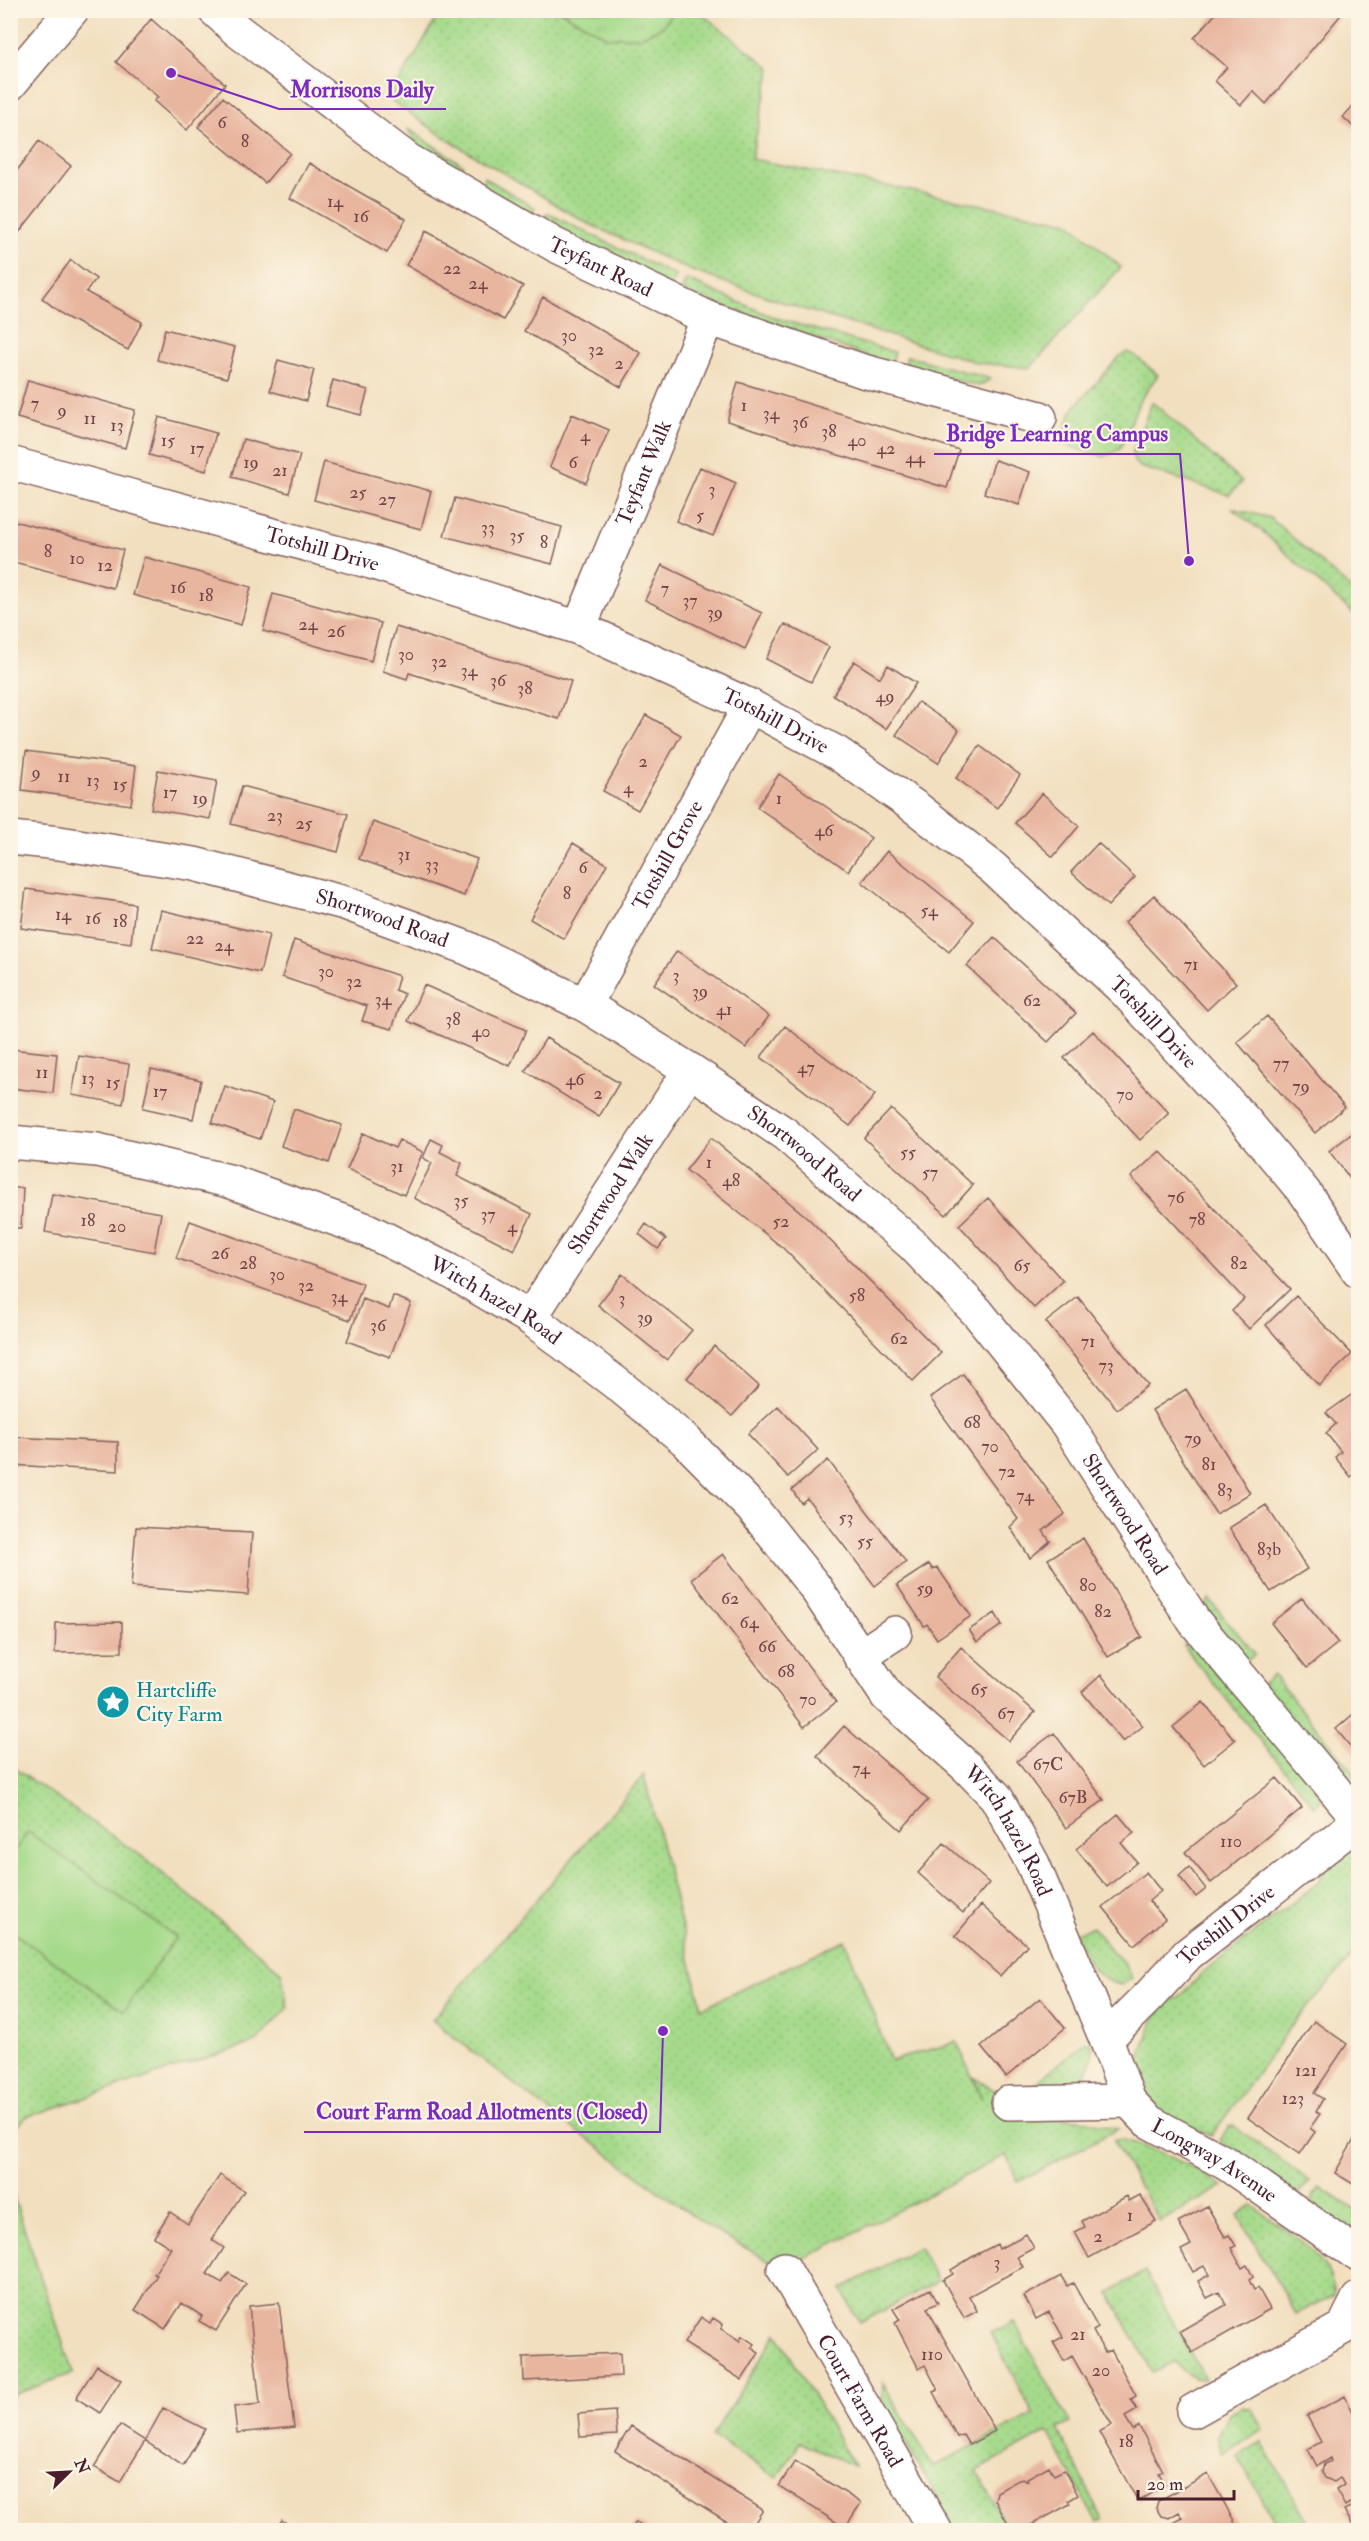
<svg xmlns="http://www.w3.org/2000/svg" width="1369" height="2541" viewBox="0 0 1369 2541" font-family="'IM FELL Double Pica',serif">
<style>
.grass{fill:url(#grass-dots);stroke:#787c5b;stroke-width:1.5}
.park{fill:url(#park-tufts);stroke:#787c5b;stroke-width:1.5}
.pitch{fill:#a6da8b;stroke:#787c5b;stroke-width:1.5}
.building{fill:#e8b59f}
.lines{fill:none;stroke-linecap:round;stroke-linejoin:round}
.minor-casing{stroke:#85625f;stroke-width:36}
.minor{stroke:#fff;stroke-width:33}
.labels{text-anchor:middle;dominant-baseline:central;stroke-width:4.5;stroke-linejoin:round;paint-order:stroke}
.number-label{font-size:18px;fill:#724448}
.street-label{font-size:21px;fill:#4a1f2b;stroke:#fcf5e5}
.culture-label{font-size:21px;fill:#0d838f;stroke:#fcf5e5;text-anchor:start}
.leader{fill:none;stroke:#7b2cbf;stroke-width:2}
.callout-dot{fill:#7b2cbf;stroke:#fcf5e5;stroke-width:2}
.callout-label{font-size:22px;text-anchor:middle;font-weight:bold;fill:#7b2cbf;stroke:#fcf5e5;stroke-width:4.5;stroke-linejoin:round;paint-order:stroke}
</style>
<defs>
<pattern id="grass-dots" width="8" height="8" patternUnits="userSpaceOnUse" patternTransform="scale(1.5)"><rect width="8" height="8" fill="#a6da8b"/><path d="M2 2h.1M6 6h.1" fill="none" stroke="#90bb78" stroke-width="1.8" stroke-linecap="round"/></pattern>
<pattern id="park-tufts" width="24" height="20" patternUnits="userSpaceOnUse" patternTransform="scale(1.5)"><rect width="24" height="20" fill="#a6da8b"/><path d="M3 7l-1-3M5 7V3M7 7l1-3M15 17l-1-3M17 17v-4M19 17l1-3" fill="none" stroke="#90bb78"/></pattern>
</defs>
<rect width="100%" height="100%" fill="#fcf5e5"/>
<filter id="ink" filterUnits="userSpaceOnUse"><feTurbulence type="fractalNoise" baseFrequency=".0167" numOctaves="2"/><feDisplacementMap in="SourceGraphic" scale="12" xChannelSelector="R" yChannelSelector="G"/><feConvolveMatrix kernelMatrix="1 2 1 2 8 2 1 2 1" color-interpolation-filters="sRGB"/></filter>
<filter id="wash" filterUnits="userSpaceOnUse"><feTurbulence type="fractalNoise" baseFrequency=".008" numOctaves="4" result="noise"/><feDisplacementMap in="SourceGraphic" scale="24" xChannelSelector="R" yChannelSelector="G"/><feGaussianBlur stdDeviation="1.35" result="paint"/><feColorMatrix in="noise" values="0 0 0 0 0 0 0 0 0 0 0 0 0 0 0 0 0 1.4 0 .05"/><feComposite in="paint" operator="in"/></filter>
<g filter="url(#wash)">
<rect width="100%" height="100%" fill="#f2dfbf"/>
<path class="grass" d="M441,11h119l47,26 55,-10 11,-16h25l73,57 -20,91 318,63 52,45 -91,101 -51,-5 -179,-55 -108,-37 -107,-49 -135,-81 -61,-42z
M408,129l55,36 -8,10 -33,-20z
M484,177l51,31 -6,10 -49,-28z
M547,213l129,63 -5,11 -130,-63z
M687,280l89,38 118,34 -2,13 -209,-73v-7z
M1127,352l7,3 24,20 -18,25 -20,49 -16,8 -45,-14 14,-34 47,-53z
M907,356l84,23 -12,7 -75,-18z
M1152,402l90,80 -13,13 -88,-28 -6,-4 -3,-9z
M1231,508l39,10 88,77v23l-94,-85z
M1209,1599l46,55 -9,8 -40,-51v-6z
M1191,1643l133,155 -10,8 -126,-154 -4,-8z
M1273,1675l82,99 -11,8 -82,-98z
M11,1766l132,91 138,115 7,36 -32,34 -230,75 -15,15z
M644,1775l58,233 143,-68 46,121 66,-19 25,57 -8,-22 29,19 2,18 75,5 38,10 -100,53 -12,-27 -222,114 -71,-39 -168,-122 -113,-88z
M1358,1838v112l-62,70 -85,116c-17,-7 -36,-13 -51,-23 -40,-27 -13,-81 5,-113l14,-2 25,-26 115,-90 4,-15z
M1092,1927l35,41 5,10 -10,7c-30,-5 -35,-27 -48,-52z
M1085,2042l7,1c4,29 -13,45 -41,45 -7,1 -12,1 -18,-3z
M1234,2126l76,55 -13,14 -77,-54 8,-14z
M1120,2139c39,11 69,25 103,47l-63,36 -47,-81z
M1320,2187l38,25v22l-3,2 -43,-28 1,-11z
M11,2189l62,184 -62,23h-1z
M1253,2206c28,22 84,51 80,90l-37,18 -58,-99z
M919,2247l19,34 -78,42 -19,-34z
M1145,2271l60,108c-13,1 -21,-8 -30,-17l-22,11 -44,-80z
M1014,2322l56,101 -12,6 45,91 -5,3 -50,-91 -71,39 32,59h-53l-74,-128 1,-19 50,84 100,-53 -42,-81z
M777,2333l77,133 -54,-24 -23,36 -65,-42z
M1243,2407l9,2 11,21 -41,23 -5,-18 12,-21z
M1262,2442l50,88h-32l-43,-74z"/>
<path class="park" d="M560,11h113l-11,16 -22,10h-33z"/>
<path class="pitch" d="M28,1832l148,105 -52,74 -113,-80v-75z"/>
<g id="blocks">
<path class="building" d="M1219,10h126l-79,94 -13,-13 -12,14 -26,-24 12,-14 -33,-29z
M151,19l74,65 -38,46 -33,-29 4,-4 -42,-35z
M223,97l67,56 -25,30 -67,-56z
M1358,100v31l-15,-14z
M39,141l32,25 -61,78v-64z
M309,163l97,56 -19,34 -97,-55z
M426,231l97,55 -20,34 -97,-55z
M71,260l25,19 -10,13 56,30 -14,28 -62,-33 -24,-19z
M543,297l98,56 -20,34 -97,-56z
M165,329l70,18 -8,31 -70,-18z
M278,360l36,10 -8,31 -36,-10z
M28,380l107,30 -10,38 -108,-30z
M333,380l35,10 -7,25 -35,-9z
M738,382l221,68 -12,38 -220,-67z
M572,414l37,16 -23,53 -36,-16z
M159,417l57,16 -10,38 -57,-16z
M243,439l57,16 -11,38 -57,-16z
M995,460l35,12 -11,33 -35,-12z
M324,462l107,29 -10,38 -107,-29z
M700,467l36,16 -23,53 -37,-15z
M455,498l107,29 -10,37 -108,-28z
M10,520l113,30 -10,38 -103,-27z
M144,557l107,30 -10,38 -108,-30z
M662,565l100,48 -17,36 -100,-49z
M273,594l108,29 -10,38 -108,-30z
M785,624l44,23 -18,35 -45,-23z
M396,627l175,54 -12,38 -150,-46 -2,6 -24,-8z
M854,661l26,17 8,-13 28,18 -30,46 -53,-34z
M918,702l41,28 -21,33 -42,-28z
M646,715l35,20 -43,75 -35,-19z
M980,746l40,29 -23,33 -41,-30z
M26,751l110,15 -5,39 -109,-15z
M158,770l59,11 -7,38 -59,-10z
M779,774l92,64 -23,33 -91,-64z
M242,786l106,28 -10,38 -107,-28z
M1042,793l37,33 -26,31 -38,-34z
M373,822l104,37 -13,37 -105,-37z
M573,843l34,21 -43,75 -34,-20z
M1098,843l37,34 -27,29 -37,-34z
M887,851l87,70 -25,31 -87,-70z
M26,889l109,15 -4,39 -110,-15z
M1154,895l82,88 -29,27 -82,-88z
M161,910l108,25 -9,38 -108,-25z
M994,937l82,76 -28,29 -81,-76z
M294,940l105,36 -4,14 9,4 -12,35 -30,-8 5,-15 -85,-29z
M677,951l92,65 -23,32 -92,-64z
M424,985l102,45 -16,36 -102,-45z
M1267,1016l78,91 -30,26 -78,-91z
M785,1026l90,69 -25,31 -89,-69z
M1093,1031l76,82 -29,27 -76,-82z
M546,1038l73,45 -20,34 -74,-46z
M10,1049l47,5 -4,39 -43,-5z
M79,1056l50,8 -6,40 -51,-9z
M151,1069l50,11 -8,39 -50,-11z
M225,1086l48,16 -13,37 -48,-16z
M294,1109l48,16 -13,38 -48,-17z
M891,1109l82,76 -27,30 -82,-77z
M1358,1129v60l-29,-38z
M363,1133l32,15 4,-8 24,12 -19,43 -57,-26z
M711,1138l97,80 133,135 -28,28 -130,-133 -97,-78z
M431,1139l12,6 -3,7 22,11 -5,13 75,38 -18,36 -100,-52 18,-35 -9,-5z
M1160,1151l130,138 -41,40 -17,-18 12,-12 -113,-122z
M10,1188h13l-2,40h-11z
M52,1194l109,19 -7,39 -109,-20z
M988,1198l75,83 -29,27 -75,-83z
M190,1221l173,63 -13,36 -174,-62z
M646,1224l20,15 -8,10 -19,-15z
M622,1274l70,56 -25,30 -69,-55z
M393,1296l18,7 -21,54 -43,-16 16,-42 26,10z
M1296,1296l56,58 -33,32 -53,-61z
M1078,1297l70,88 -31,24 -71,-87z
M714,1346l45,40 -27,30 -45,-38z
M963,1374l102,140 -22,17 7,10 -20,17 -20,-31 8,-8 -88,-121z
M1186,1389l64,104 -34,21 -64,-104z
M1357,1391l1,79 -7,7 -16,-20 6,-5 -15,-19 10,-9 -10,-11z
M778,1406l40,44 -30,27 -40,-43z
M10,1437l108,5v29l-108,-6z
M828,1460l78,102 -31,24 -68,-88 -6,5 -9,-13z
M1266,1505l41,64 -36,23 -42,-64z
M136,1527l116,6 -4,62 -117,-8z
M1083,1538l59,99 -34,20 -60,-98z
M723,1554l113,148 -32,25 -113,-148z
M929,1564l4,6 4,-3 34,49 -34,23 -10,-15 -3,2 -27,-41z
M1302,1598l36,45 -31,25 -36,-45z
M995,1613l7,12 -25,17 -8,-12z
M122,1622v30l-67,1 1,-30z
M961,1647l74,65 -26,29 -74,-64z
M1101,1675l42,51 -20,16 -41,-50z
M1203,1702l32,38 -31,25 -31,-38z
M1358,1710v46l-22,-27z
M844,1726l84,74 -27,30 -84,-74z
M1054,1733l50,67 -38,28 -49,-67z
M1277,1778l25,30 -91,75 -26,-31z
M1118,1814l16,19 -13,10 16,19 -30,25 -31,-38z
M944,1843l45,40 -26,30 -45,-40z
M1189,1867l17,22 -10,8 -17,-21z
M1146,1872l15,19 -12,10 16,18 -31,26 -31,-38z
M981,1905l46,40 -27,31 -45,-40z
M1040,1998l25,30 -59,49 -25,-30z
M1314,2021l33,23 -33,49 9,6 -7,12 4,3 -10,14 5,4 -15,22 -52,-36z
M1355,2138l3,3v46l-23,-14z
M220,2175l24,16 -32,49 12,8 -17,26 15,9 7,-10 17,11 -30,47 -17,-10 3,-5 -20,-13 -17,26 -30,-19 22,-35 -3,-1 17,-26 -17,-11 16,-25 18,12z
M1140,2195l16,26 -67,37 -14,-26 10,-5 -3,-6 45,-25 2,5z
M1207,2206l18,31 4,-2 7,11 -5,2 11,20 5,-3 6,12 -4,3 5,10 4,-2 12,21 -78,44 -12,-22 46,-26 -7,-13 -12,6 -9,-17 11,-6 -5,-9 -11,6 -12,-22 10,-5 -13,-23z
M1026,2234l8,14 -17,9 6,10 -54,29 8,15 -13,7 -21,-38 10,-6 -2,-4 21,-13 25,-13 2,5z
M1061,2276l6,10 6,-3 25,45 -5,3 12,22 6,-3 25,46 -5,3 6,11 -12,7 8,13 6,-4 24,45 -4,2 6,12 -27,16 -39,-69 13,-7 -40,-69 -8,5 -11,-19 10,-5 -14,-25 -13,7 -12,-23z
M930,2289l8,14 -11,5 68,123 -26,14 -6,-10 -6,2 -24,-45 5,-2 -13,-25 -6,4 -24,-46 5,-3 -7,-11z
M279,2303l15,124 -57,6 -3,-26 26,-3 -11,-98z
M701,2317l9,6 3,-5 10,6 -2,5 10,6 9,6 2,-5 12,8 -3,4 8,5 -17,27 -58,-37z
M620,2353l1,23 -97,5 -1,-24z
M97,2365l24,15 -21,33 -24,-15z
M1345,2396l13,26v105l-3,2 -11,-19 11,-5 -2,-4 -8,5 -9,-16 8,-5 -2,-4 -2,-3 -6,4 -9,-4 -3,-6 2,-8 7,-3 -1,-3 -13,8 -9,-17 13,-7 -14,-26z
M163,2408l42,21 -22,37 -38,-25 -25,41 -26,-15 26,-42 25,16z
M615,2411l2,24 -37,2 -2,-23z
M631,2426l132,84 -13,20h-10l-125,-79z
M795,2461l66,42 -16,25 -66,-42z
M1049,2466l5,9 10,-5 14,25 -10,6 2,3 -46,25 -1,-3 -12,4 -16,-30 2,-8 25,-14 6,3 -1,-3z
M1208,2474l13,23 18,33h-62l-4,-7 10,-5 -4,-6 -10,6 -8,-2 -5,-8 2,-7z
M282,2520l13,10h-21z
M636,2522l14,8h-19z"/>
</g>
</g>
<g filter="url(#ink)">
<use href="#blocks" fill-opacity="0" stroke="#85625f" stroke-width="1.5"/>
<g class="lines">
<defs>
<g id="minor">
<path id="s1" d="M215,10l23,21 170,129 147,85 153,73 155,53 177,47"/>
<path d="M10,84l62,-74"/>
<path id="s2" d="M10,463l361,99 208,66 171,78 87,47 78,54 78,61 132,123 120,130 59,71 54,79"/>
<path id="s3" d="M579,628l129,-310"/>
<path id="s4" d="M10,838l49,5 135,21 151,39 122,45 118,57 105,65 95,64 128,111 65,68 89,111 127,197 164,197"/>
<path id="s5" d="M585,1005l165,-299"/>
<path id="s6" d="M10,1142l87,8 132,31 138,49 81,40 82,48 91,69 64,53 67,68 63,79 72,109 80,71 29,30 37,67 73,175 23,62 19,20 79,43 131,91"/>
<path id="s7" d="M530,1318l160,-248"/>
<path d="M860,1656l35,-23"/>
<path id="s8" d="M1106,2039l43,-43 39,-42 170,-132"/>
<path d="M1008,2103l121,-2"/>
<path id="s9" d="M784,2269l151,261"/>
<path d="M1193,2411l151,-84 14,-28"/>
</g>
</defs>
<use href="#minor" class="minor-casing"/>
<use href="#minor" class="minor"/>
</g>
</g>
<defs>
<symbol id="sight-disc" viewBox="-11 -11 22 22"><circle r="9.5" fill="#0f9aa8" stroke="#fcf5e5"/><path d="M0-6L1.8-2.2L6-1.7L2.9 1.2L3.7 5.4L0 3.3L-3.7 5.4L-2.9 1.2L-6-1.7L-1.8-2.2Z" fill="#fff"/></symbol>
</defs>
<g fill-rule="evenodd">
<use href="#sight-disc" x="94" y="1683" width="38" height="38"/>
</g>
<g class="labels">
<g class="number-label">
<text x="222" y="122">6</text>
<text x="245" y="141">8</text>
<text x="335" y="201">14</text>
<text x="361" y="216">16</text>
<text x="452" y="268">22</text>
<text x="478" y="283">24</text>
<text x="569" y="335">30</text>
<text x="596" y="349">32</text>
<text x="619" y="363">2</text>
<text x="35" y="403">7</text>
<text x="744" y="405">1</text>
<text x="62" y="410">9</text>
<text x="771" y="413">34</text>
<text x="90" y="418">11</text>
<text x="800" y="422">36</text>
<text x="117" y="425">13</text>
<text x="829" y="431">38</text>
<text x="585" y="435">4</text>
<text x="168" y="440">15</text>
<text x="857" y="440">40</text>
<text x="197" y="448">17</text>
<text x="886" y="448">42</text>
<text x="915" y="457">44</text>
<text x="251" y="462">19</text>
<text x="573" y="462">6</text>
<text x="280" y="470">21</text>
<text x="712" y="489">3</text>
<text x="358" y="492">25</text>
<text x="387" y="499">27</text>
<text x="700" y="515">5</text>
<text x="488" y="527">33</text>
<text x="517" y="535">35</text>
<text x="544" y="542">8</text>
<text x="48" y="551">8</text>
<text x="77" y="558">10</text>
<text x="105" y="565">12</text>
<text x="178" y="587">16</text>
<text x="665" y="588">7</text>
<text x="206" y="595">18</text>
<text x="690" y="600">37</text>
<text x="715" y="612">39</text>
<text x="308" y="624">24</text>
<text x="336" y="631">26</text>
<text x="406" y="654">30</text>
<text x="439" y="661">32</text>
<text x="469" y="670">34</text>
<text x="498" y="680">36</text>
<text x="525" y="688">38</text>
<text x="885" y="696">49</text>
<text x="643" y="761">2</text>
<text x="36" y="772">9</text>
<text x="64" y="776">11</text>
<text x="93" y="780">13</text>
<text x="120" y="784">15</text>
<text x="628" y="787">4</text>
<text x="170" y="792">17</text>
<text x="200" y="798">19</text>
<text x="779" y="798">1</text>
<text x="275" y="815">23</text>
<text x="304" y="823">25</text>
<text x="824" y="830">46</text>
<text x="404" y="854">31</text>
<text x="432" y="864">33</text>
<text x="583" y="867">6</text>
<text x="567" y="893">8</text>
<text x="929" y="910">54</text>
<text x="63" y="914">14</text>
<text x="93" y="918">16</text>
<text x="120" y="921">18</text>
<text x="195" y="938">22</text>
<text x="224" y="945">24</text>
<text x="1191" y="964">71</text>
<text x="326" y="971">30</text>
<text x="676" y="975">3</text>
<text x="354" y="981">32</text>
<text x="700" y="991">39</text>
<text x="383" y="999">34</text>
<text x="1032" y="1000">62</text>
<text x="724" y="1009">41</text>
<text x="453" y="1019">38</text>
<text x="481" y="1031">40</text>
<text x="1281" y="1063">77</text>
<text x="806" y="1067">47</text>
<text x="42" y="1072">11</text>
<text x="88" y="1078">13</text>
<text x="575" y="1079">46</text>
<text x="113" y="1082">15</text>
<text x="1301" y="1086">79</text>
<text x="160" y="1091">17</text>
<text x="598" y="1093">2</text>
<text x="1125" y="1094">70</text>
<text x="908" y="1152">55</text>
<text x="709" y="1162">1</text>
<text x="397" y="1166">31</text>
<text x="930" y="1172">57</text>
<text x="731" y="1180">48</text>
<text x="1176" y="1197">76</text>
<text x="461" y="1200">35</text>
<text x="488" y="1214">37</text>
<text x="1197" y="1219">78</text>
<text x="88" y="1220">18</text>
<text x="781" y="1221">52</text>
<text x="117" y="1226">20</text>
<text x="512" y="1226">4</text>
<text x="220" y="1253">26</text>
<text x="248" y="1263">28</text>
<text x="1239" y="1263">82</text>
<text x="1022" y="1265">65</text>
<text x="277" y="1274">30</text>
<text x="306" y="1285">32</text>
<text x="857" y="1295">58</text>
<text x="339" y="1296">34</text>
<text x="622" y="1298">3</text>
<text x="645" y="1317">39</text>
<text x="378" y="1325">36</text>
<text x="899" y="1338">62</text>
<text x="1088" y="1341">71</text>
<text x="1106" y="1365">73</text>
<text x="972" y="1422">68</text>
<text x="1193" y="1438">79</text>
<text x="990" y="1446">70</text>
<text x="1209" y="1464">81</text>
<text x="1007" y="1471">72</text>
<text x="1225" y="1490">83</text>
<text x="1025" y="1495">74</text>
<text x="846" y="1517">53</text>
<text x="865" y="1541">55</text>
<text x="1269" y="1549">83b</text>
<text x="1088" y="1585">80</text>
<text x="925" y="1588">59</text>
<text x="730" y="1598">62</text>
<text x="1103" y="1611">82</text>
<text x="749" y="1622">64</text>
<text x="767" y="1646">66</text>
<text x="786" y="1671">68</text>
<text x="979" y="1689">65</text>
<text x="808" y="1699">70</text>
<text x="1006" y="1713">67</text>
<text x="1048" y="1764">67C</text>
<text x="861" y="1768">74</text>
<text x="1073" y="1797">67B</text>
<text x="1231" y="1841">110</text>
<text x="1306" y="2070">121</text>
<text x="1293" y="2098">123</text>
<text x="1130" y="2215">1</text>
<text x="1098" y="2236">2</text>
<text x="997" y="2262">3</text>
<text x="1078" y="2334">21</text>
<text x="932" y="2354">110</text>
<text x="1101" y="2370">20</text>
<text x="1126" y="2441">18</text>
</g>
<g class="street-label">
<text stroke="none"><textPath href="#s1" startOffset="465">Teyfant Road</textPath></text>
<text stroke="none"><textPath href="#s3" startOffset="168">Teyfant Walk</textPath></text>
<text stroke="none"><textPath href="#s2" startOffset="324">Totshill Drive</textPath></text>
<text stroke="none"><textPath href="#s2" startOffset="810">Totshill Drive</textPath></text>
<text stroke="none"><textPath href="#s5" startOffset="171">Totshill Grove</textPath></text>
<text stroke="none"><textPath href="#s4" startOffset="382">Shortwood Road</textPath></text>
<text stroke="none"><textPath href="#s2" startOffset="1296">Totshill Drive</textPath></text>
<text stroke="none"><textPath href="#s4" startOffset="868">Shortwood Road</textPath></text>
<text stroke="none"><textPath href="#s7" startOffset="148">Shortwood Walk</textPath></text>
<text stroke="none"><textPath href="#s6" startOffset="516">Witch hazel Road</textPath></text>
<text stroke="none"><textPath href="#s4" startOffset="1354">Shortwood Road</textPath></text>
<text stroke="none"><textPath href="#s6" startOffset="1263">Witch hazel Road</textPath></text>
<text stroke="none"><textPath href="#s8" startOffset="166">Totshill Drive</textPath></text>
<text stroke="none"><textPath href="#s6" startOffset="1665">Longway Avenue</textPath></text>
<text stroke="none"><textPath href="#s9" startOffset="152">Court Farm Road</textPath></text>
</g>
<g class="culture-label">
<text x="136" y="1690">Hartcliffe<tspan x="136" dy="24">City Farm</tspan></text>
</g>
</g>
<path class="leader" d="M171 73L279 109H446M1189 561L1180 454H934M663 2031L660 2132H304"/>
<g class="callout-dot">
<circle cx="171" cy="73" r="6"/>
<circle cx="1189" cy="561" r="6"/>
<circle cx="663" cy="2031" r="6"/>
</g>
<g class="callout-label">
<text x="362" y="97">Morrisons Daily</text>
<text x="1057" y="441">Bridge Learning Campus</text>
<text x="482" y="2119">Court Farm Road Allotments (Closed)</text>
</g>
<rect width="1369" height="2541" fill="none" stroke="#fcf5e5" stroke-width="36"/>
<g transform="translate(69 2472) rotate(66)" stroke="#fcf5e5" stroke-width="4.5" paint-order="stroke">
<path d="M0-4.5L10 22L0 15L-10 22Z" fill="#4a1f2b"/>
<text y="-9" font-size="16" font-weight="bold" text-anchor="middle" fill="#4a1f2b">N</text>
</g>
<path d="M1138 2490v9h96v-9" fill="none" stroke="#4a1f2b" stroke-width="3"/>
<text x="1147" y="2490" font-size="18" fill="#4a1f2b" stroke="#fcf5e5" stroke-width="4.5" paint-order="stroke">20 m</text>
</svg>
